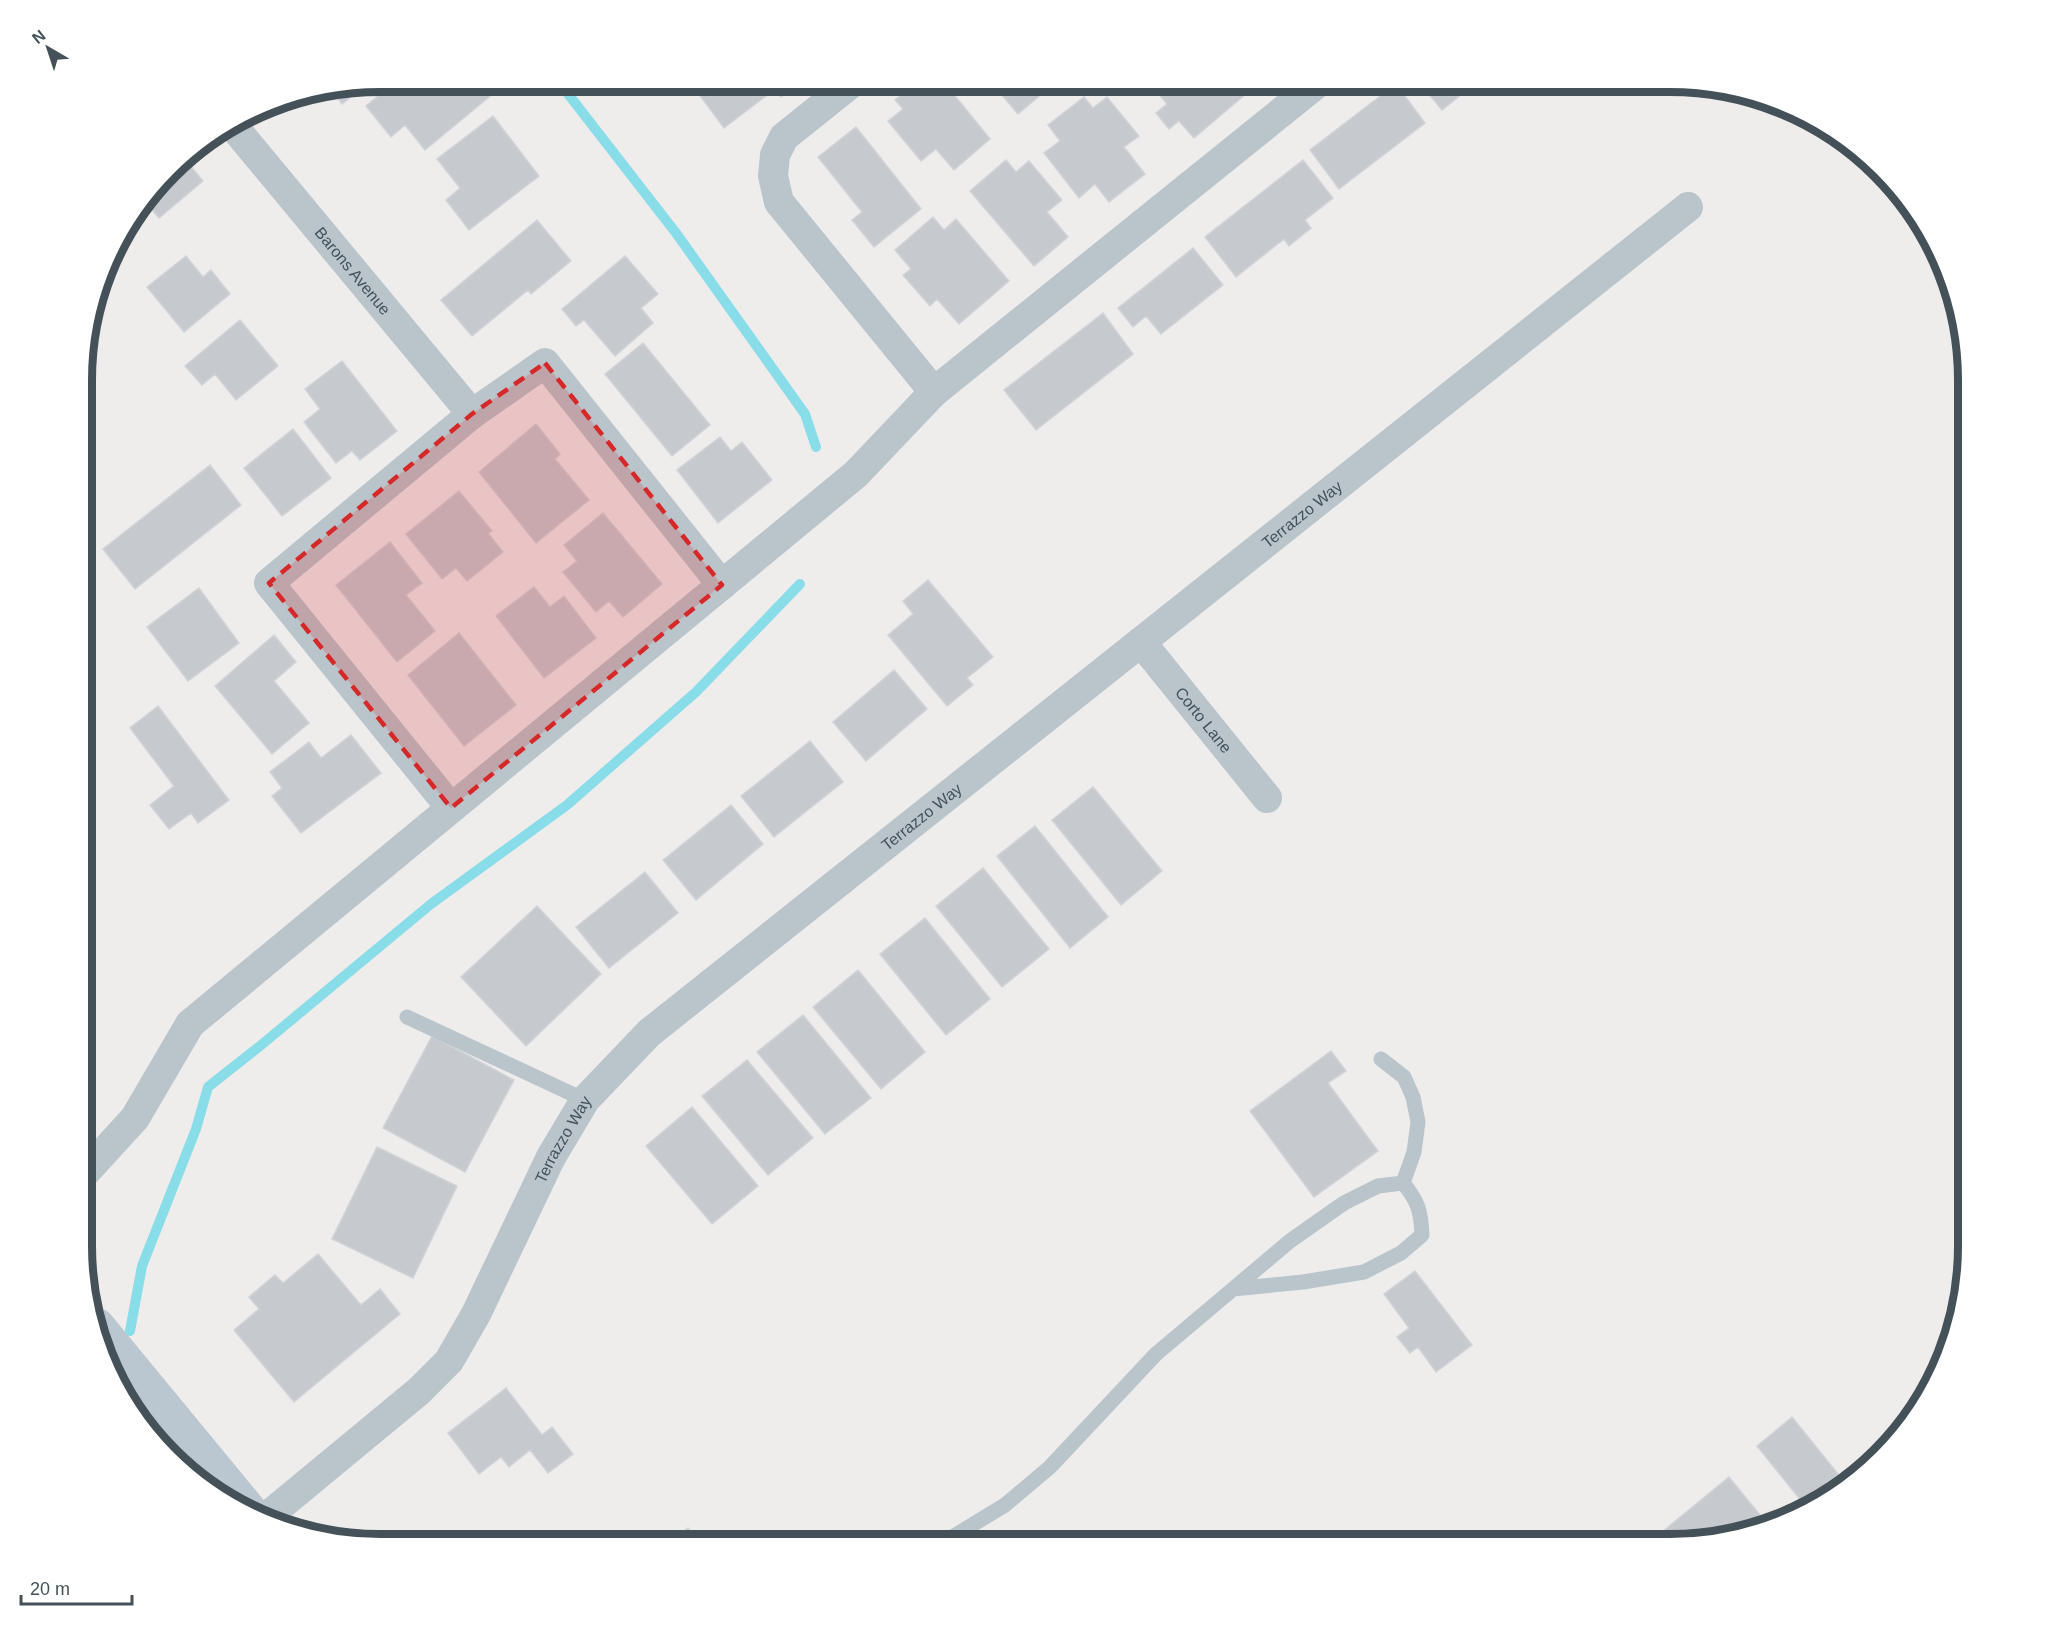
<svg xmlns="http://www.w3.org/2000/svg" width="2050" height="1625" viewBox="0 0 2050 1625" font-family="Arial,sans-serif">
<style>
.lines{fill:none;stroke-linecap:round;stroke-linejoin:round}
.stream{stroke:#88dde8;stroke-width:10}
.building{fill:#c6cacf;stroke:#d0d3d8;stroke-width:1.5}
.lane{stroke:#bac5cb;stroke-width:15}
.street{stroke:#bac5cb;stroke-width:30}
.secondary{stroke:#bac6d0;stroke-width:33}
.marked{fill:#d62828;fill-opacity:0.2;stroke:#d62828;stroke-width:4.5;stroke-dasharray:12 8;stroke-linejoin:round}
.labels{text-anchor:middle;dominant-baseline:central;stroke-width:4.5;stroke-linejoin:round;paint-order:stroke}
.street-label{font-size:16px;fill:#455159;stroke:#fff}
.rim{fill:none;stroke:#455159;stroke-width:8}
</style>
<rect width="100%" height="100%" fill="#efecec"/>
<g class="lines">
<path class="stream" d="M558,81l118,152 129,181 11,33
M130,1331l12,-65 54,-137 12,-42 52,-41 171,-142 136,-99 129,-113 104,-108"/>
</g>
<path class="building" d="M396,81h87l11,12 -69,57 -20,-25 -14,12 -25,-31z
M706,81h96l-21,16 -6,-8 -51,39 -29,-39z
M918,81h25l47,58 -36,31 -18,-21 -15,12 -33,-40 15,-12 -8,-9z
M990,81h67l-39,33z
M1148,81h87l11,13 -52,44 -15,-17 -10,8 -13,-16 11,-9z
M1418,81l59,1 -35,28z
M368,83l-26,21 -11,-15z
M1396,84l29,39 -86,66 -29,-39z
M1084,97l9,11 14,-11 32,39 -15,11 21,27 -36,28 -14,-18 -16,14 -35,-45 16,-12 -12,-16z
M493,116l46,60 -70,54 -23,-30 14,-12 -23,-29z
M856,127l65,82 -47,38 -22,-27 10,-8 -44,-55z
M182,156l21,25 -44,37 -12,-14 -9,8z
M1006,160l10,12 13,-11 33,39 -15,12 21,25 -34,29 -64,-75z
M1303,160l30,38 -28,22 6,8 -22,18 -5,-7 -48,38 -31,-40z
M933,217l11,13 12,-11 53,62 -50,43 -22,-25 -7,7 -27,-31 8,-6 -16,-19z
M537,220l34,41 -40,33 -3,-4 -56,46 -31,-36z
M1193,248l30,37 -62,49 -15,-18 -13,11 -15,-19z
M186,256l17,21 8,-7 19,24 -46,38 -37,-45z
M625,256l33,38 -17,14 12,15 -38,33 -31,-36 -8,6 -14,-17z
M1103,313l30,41 -97,76 -32,-40z
M240,320l38,46 -42,34 -21,-26 -13,11 -17,-19z
M643,343l67,82 -38,31 -67,-82z
M342,361l55,70 -37,29 -8,-9 -16,12 -32,-41 16,-13 -15,-20z
M536,424l24,30 -5,5 34,41 -53,43 -57,-71z
M293,429l38,49 -49,38 -38,-48z
M720,437l11,14 11,-9 30,38 -54,43 -41,-53z
M210,465l31,40 -106,84 -32,-40z
M459,491l33,40 -4,2 15,19 -36,29 -11,-13 -14,11 -36,-45z
M603,513l59,71 -39,33 -14,-16 -13,11 -33,-40 14,-11 -13,-16z
M390,542l32,41 -16,12 29,36 -38,31 -61,-77z
M928,580l65,77 -26,21 6,7 -26,21 -59,-71 25,-21 -10,-13z
M534,587l16,20 14,-11 32,42 -52,40 -48,-62z
M199,588l40,55 -51,38 -41,-54z
M459,633l57,72 -52,41 -56,-71z
M274,635l22,27 -22,19 35,42 -37,31 -57,-68z
M894,670l33,39 -61,52 -33,-39z
M158,706l71,94 -31,23 -7,-10 -22,16 -19,-24 24,-19 -44,-58z
M351,735l30,38 -80,60 -29,-37 10,-8 -12,-16 39,-30 12,16z
M810,741l33,41 -69,55 -33,-41z
M1093,787l69,84 -41,34 -69,-85z
M731,805l32,39 -67,56 -33,-40z
M1035,826l73,91 -38,31 -73,-92z
M983,868l66,81 -47,38 -66,-81z
M645,872l33,41 -69,55 -33,-41z
M537,906l64,68 -75,72 -65,-69z
M925,918l65,81 -44,36 -66,-81z
M858,970l67,82 -44,37 -68,-82z
M803,1015l68,83 -46,36 -68,-82z
M432,1036l82,44 -49,92 -82,-44z
M1331,1051l15,20 -18,12 50,68 -64,46 -64,-86z
M747,1060l66,78 -45,37 -66,-79z
M692,1107l66,79 -46,38 -66,-78z
M377,1147l80,39 -44,92 -81,-39z
M318,1254l43,51 19,-16 20,25 -106,88 -60,-72 25,-21 -10,-12 26,-22 8,8z
M1415,1271l57,74 -36,27 -18,-25 -8,6 -13,-16 12,-9 -25,-34z
M506,1388l36,47 10,-8 21,27 -25,19 -18,-23 -21,17 -8,-10 -22,17 -31,-41z
M1792,1417l46,57 -35,29 -46,-57z
M1729,1477l35,43 -9,7 -83,17 -10,-12z
M688,1528l12,16h-32z"/>
<g class="lines">
<path class="lane" d="M407,1017l178,83
M1381,1059l23,18 9,20 5,25 -4,30 -11,31
M798,1543v1
M941,1544l64,-39 45,-38 106,-113 134,-113 54,-38 34,-17 25,-3c15,18 18,28 19,52l-21,18 -37,19 -61,10 -70,7"/>
<g class="street">
<path d="M854,81l-70,56 -9,18 -2,21 6,26 155,190"/>
<path id="s1" d="M233,126l239,288"/>
<path id="s2" d="M1141,642l126,156"/>
<path d="M451,808l-182,-225 203,-169 73,-51 177,222"/>
<path d="M82,1176l53,-58 55,-94 666,-550 78,-82 386,-311"/>
<path id="s3" d="M263,1520l156,-129 30,-30 27,-47 75,-157 34,-57 64,-67 1039,-826"/>
</g>
<path class="secondary" d="M98,1325l155,188"/>
</g>
<path class="marked" d="M545,363l177,222 -271,223 -182,-225 203,-169z"/>
<g class="labels">
<g class="street-label">
<text stroke="none"><textPath href="#s1" startOffset="188">Barons Avenue</textPath></text>
<text stroke="none"><textPath href="#s3" startOffset="1466">Terrazzo Way</textPath></text>
<text stroke="none"><textPath href="#s2" startOffset="100">Corto Lane</textPath></text>
<text stroke="none"><textPath href="#s3" startOffset="980">Terrazzo Way</textPath></text>
<text stroke="none"><textPath href="#s3" startOffset="494">Terrazzo Way</textPath></text>
</g>
</g>
<path d="M0 0H2050V1625H0ZM380 92H1670A288 288 0 0 1 1958 380V1246A288 288 0 0 1 1670 1534H380A288 288 0 0 1 92 1246V380A288 288 0 0 1 380 92Z" fill="#fff" fill-rule="evenodd"/>
<path class="rim" d="M380 92H1670A288 288 0 0 1 1958 380V1246A288 288 0 0 1 1670 1534H380A288 288 0 0 1 92 1246V380A288 288 0 0 1 380 92Z"/>
<g transform="translate(48 48) rotate(321)" stroke="#ffffff" stroke-width="4.5" paint-order="stroke">
<path d="M0-4.5L10 22L0 15L-10 22Z" fill="#455159"/>
<text y="-9" font-size="16" font-weight="bold" text-anchor="middle" fill="#455159">N</text>
</g>
<path d="M21 1595v9h111v-9" fill="none" stroke="#455159" stroke-width="3"/>
<text x="30" y="1595" font-size="18" fill="#455159" stroke="#ffffff" stroke-width="4.5" paint-order="stroke">20 m</text>
</svg>
